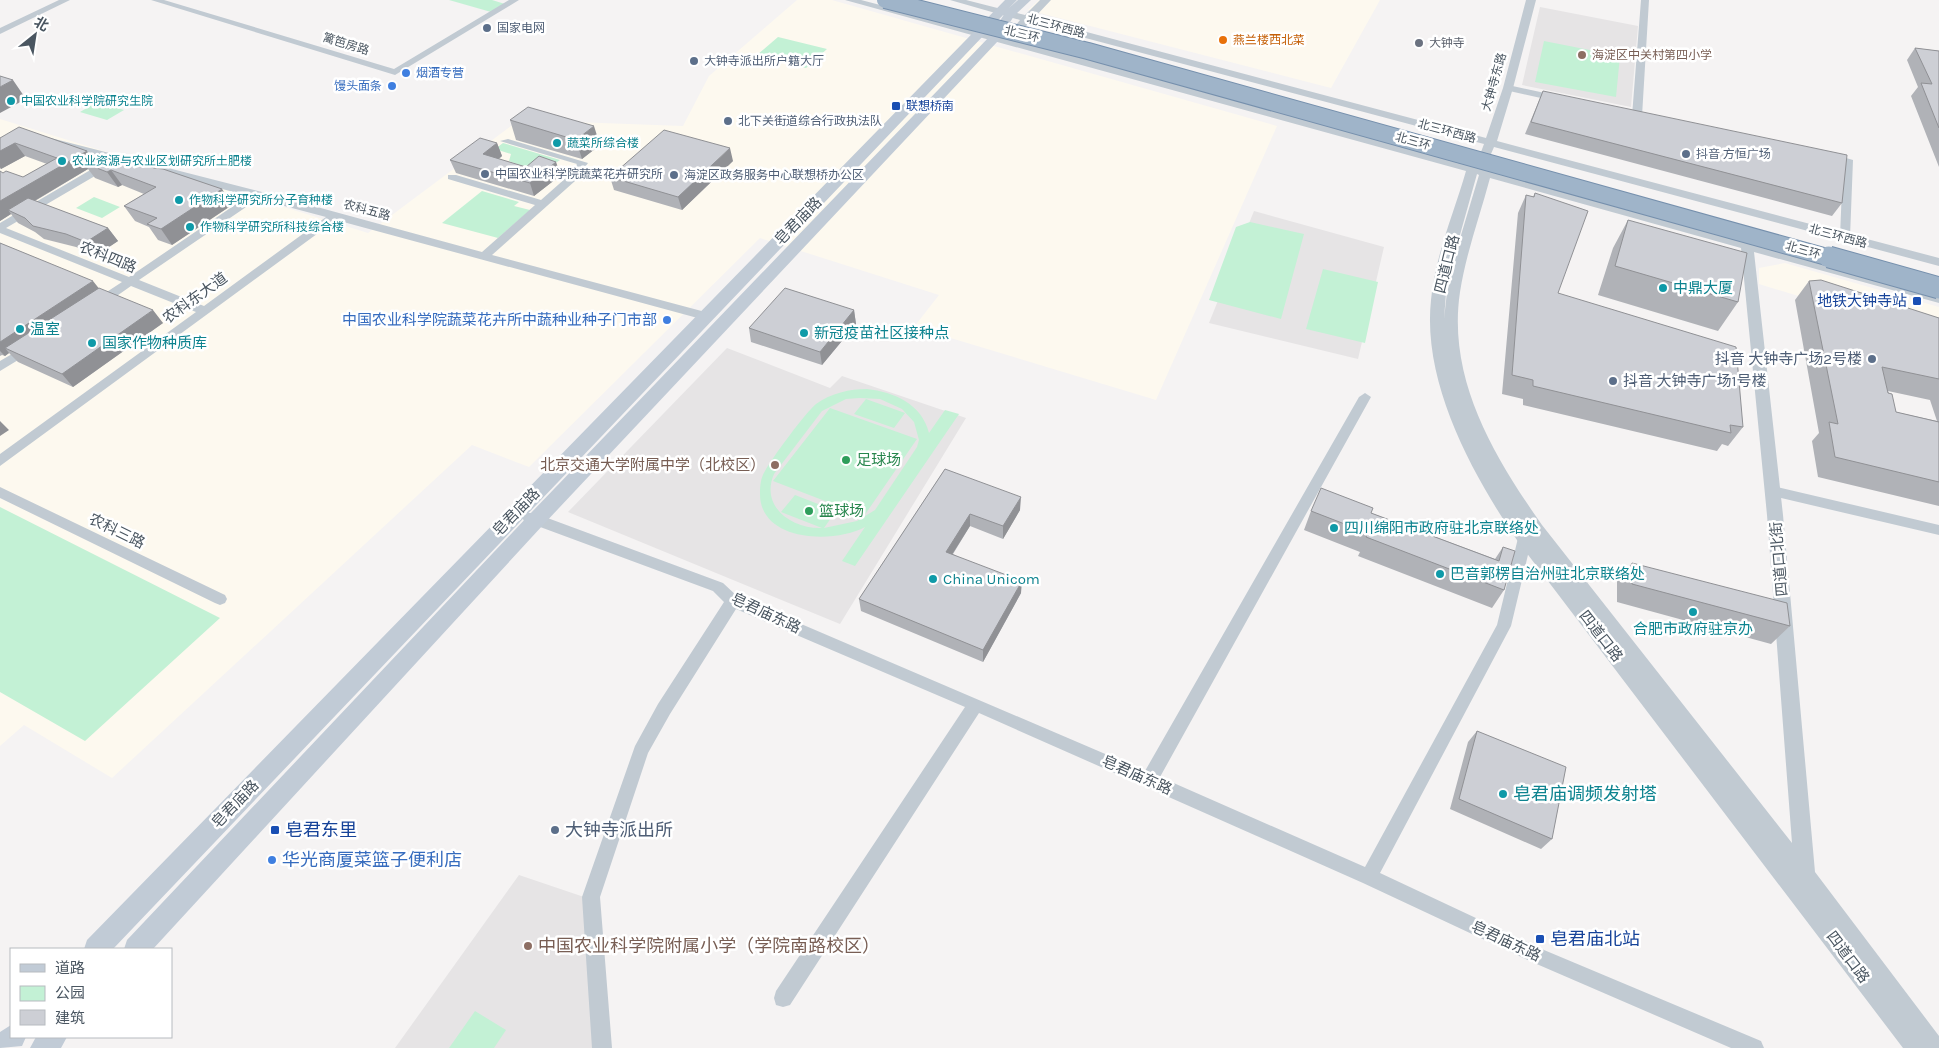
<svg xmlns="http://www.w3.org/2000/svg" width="1939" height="1048" viewBox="0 0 1939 1048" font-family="Karla,'Noto Sans SC',sans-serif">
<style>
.commercial{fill:#fdf9ef}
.education{fill:#e6e4e5}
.green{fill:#c3f1d5;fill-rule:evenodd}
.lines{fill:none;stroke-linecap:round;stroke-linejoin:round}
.minor{fill:#c1cad2;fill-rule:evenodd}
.tertiary{fill:#c1cad2;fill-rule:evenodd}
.secondary{fill:#c1cbd6;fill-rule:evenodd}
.trunk-bridge-far1-casing{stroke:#7690ad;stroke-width:18;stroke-linecap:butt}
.trunk-bridge-casing{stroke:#7690ad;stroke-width:23;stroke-linecap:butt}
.trunk-bridge-far1{stroke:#9fb4c9;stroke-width:16}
.trunk-bridge{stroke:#9fb4c9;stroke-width:21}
.wall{fill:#b0b2b7;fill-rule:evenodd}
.shaded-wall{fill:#909195}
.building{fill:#cdcfd5;stroke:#909195}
.service-dot{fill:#5c6f8a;stroke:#fff;stroke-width:2}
.food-dot{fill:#e8710a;stroke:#fff;stroke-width:2}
.worship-dot{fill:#6b7280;stroke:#fff;stroke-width:2}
.education-dot{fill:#8d6e63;stroke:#fff;stroke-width:2}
.shop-dot{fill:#3f7fe0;stroke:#fff;stroke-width:2}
.culture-dot{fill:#0f9aa8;stroke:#fff;stroke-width:2}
.transit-dot{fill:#1a4fb4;stroke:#fff;stroke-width:2}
.leisure-dot{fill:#2e9e5b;stroke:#fff;stroke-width:2}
.labels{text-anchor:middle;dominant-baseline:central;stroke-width:5;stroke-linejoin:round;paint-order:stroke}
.far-street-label{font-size:12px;fill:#4a5661;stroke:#fff}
.far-service-label{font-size:12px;fill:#4e5e75;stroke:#fff;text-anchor:start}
.far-food-label{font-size:12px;fill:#c56008;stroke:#fff;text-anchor:start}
.far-worship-label{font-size:12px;fill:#5b616d;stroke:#fff;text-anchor:start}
.far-education-label{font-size:12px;fill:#785e54;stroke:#fff;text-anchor:start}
.far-shop-label{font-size:12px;fill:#366cbe;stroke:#fff;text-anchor:start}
.far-culture-label{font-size:12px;fill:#0d838f;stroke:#fff;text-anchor:start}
.far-transit-label{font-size:12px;fill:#164399;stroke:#fff;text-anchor:start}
.street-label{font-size:15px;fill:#4a5661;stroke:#fff}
.culture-label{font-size:15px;fill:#0d838f;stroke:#fff;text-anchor:start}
.transit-label{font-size:15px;fill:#164399;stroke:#fff;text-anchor:end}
.shop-label{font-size:15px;fill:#366cbe;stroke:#fff;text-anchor:end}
.service-label{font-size:15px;fill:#4e5e75;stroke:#fff;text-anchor:end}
.leisure-label{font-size:15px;fill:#27864d;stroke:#fff;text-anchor:start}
.education-label{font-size:15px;fill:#785e54;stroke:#fff;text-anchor:end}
.near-culture-label{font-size:18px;fill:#0d838f;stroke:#fff;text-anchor:start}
.near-transit-label{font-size:18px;fill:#164399;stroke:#fff;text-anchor:start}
.near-service-label{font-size:18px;fill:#4e5e75;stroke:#fff;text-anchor:start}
.near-shop-label{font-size:18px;fill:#366cbe;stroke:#fff;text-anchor:start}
.near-education-label{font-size:18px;fill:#785e54;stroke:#fff;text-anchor:start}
</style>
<rect width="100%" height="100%" fill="#f5f3f3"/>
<path class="commercial" d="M797,0h35l445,126 -121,274 -242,-73 25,-32 -179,-57 -231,229 -57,-22 -360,333 -88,-53 -24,21v-627l368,114 151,-113 164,6 26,-50z
M1039,0h341l-49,88 -303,-78z
M1785,263l154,44v32l-180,-55v-16z"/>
<path class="education" d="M1540,7l98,19 -7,81 -109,-22z
M1254,211l130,36 -26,112 -149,-36z
M727,348l103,40 12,-12 124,42 -126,206 -272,-112z
M519,875l65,22 11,151h-200z"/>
<path class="green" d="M449,0h43l13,4 -14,8z
M778,37l49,12 -21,19 -49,-13z
M1544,41l76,15 -4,41 -81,-15z
M97,102l27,8 -17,10 -27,-8z
M503,143l57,17c-18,13 -32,8 -51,1l2,-7 -16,-5z
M482,191l37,11 -5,4 16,4 -32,28 -56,-15z
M94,197l26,10 -18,11 -26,-10z
M1250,222l54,12 -23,85 -72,-19 27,-73z
M1323,269l55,13 -13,61 -59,-14z
M867,389c27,3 55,15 62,44l16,-23 14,4 -104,152 -13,-5 23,-34c-31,17 -106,15 -105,-34 0,-8 1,-16 5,-22 7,-13 41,-59 51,-67 15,-11 34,-15 51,-15zM860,398l20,1 22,10 12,13 5,18 -2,7 -42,63 -18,11 -33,7 12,-17 -41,-16 -14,17 41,16c-31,1 -62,-22 -48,-54l48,-63 24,-12z
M866,399l39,14 -11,15 -40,-14z
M830,408l87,31 -53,77 -91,-35z
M0,507l220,111 -135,123 -85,-49z
M475,1011l31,19 -12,18h-45z"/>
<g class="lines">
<path class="minor" d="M59,0h11l-70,34v-6z
M151,0h13l230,69 115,-69h10l-124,75z
M1641,0h8l-7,116 -5,3 -5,-3z
M1508,85l51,11 5,3 -5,3 -54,-12v-4z
M39,135l223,57 220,60 53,-47 -87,-26v-4h8l85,25 26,-23 10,-13 -77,-23 8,-2 80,24 -13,18 -83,74 217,58 2,3 -6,4 -369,-100 -336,246v-12l196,-142 -65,-26 -30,21h-8v-6l29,-19 -122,-49v-10l104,-61h8v4l-106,62 123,49 119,-81 -209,-57zM258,199l68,18 -122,89 -65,-26z
M1829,153l24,7 -3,77 -5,3 -5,-3 3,-75 -18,-4v-4z
M29,344l4,1 2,3 -2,3 -33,20v-10z
M1365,393l6,4 -211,380 205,90 132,-242 21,-87 2,-4h10l2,4 -21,88 -131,247 164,77 217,91 3,7h-33l-199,-86 -169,-79 -384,-170 -189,292 -7,2 -7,-2 -2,-7 2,-7 189,-284 -229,-98 -66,105 -22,39 -48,144 12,151h-20l-10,-151 53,-151 23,-42 66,-102 -11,-11 -189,-70 -2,-4 2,-4h10l189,70 15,14 407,174 214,-374z
M1773,486l166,39v10l-171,-40 -2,-4z
M0,487l225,108 2,4 -2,4 -5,2 -5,-2 -215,-105z"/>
<path class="tertiary" d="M845,0h16l256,67 822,228v8l-185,-51 29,263 32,357 124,164v12h-36l-384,-505c-46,-67 -97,-159 -88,-243 4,-44 23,-87 35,-129zM1477,174l2,1 -26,87 -7,31 -2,26 5,-45zM1490,178l251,70 26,267 25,328 -250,-318c-48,-68 -95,-146 -82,-233 6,-39 20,-76 30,-114z
M950,0h16l59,15 15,-15h11l-17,18 452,120 17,-50 23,-88h10l-23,88 -16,53 442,117v8l-445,-119 -3,7h-8l-2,-2 3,-8 -455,-121 -4,4h-8l-1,-2 4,-5z"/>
<path class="secondary" d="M1005,0h12l-8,8 9,-8h13l-17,16 -16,25 -455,484 -390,424h-29l3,-9 402,-425 461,-479 15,-23 -892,936h-29l3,-9z
M11,1025v12h15l-4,9 -22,2v-16z
M36,1037h31l-6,11h-31z"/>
<defs>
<path id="trunk-bridge-far1" d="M885,0l203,51 746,208"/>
<path id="trunk-bridge" d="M1829,257l110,31"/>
</defs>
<use href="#trunk-bridge-far1" class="trunk-bridge-far1-casing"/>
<use href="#trunk-bridge" class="trunk-bridge-casing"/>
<use href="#trunk-bridge-far1" class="trunk-bridge-far1"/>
<use href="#trunk-bridge" class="trunk-bridge"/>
</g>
<path class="wall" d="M1915,48l24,3v116l-28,-71 7,-9 -11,-27z
M1543,91l299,112 -10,13 -307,-82z
M510,120l90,25 -18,14 -66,-19z
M0,138l92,20 34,3 28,7 68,21 10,16 -60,40 -14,-5 -9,-13 -14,-6 -11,-15 20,-12 -22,-9 -4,2 -23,-9 -7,-9 -53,32 73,27 10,13 -21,14 -21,-8 -32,-8 -9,-7 -17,-9 -7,-9 -11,7 3,-48 20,4 24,-13 -22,-8 -24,13 -1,-1z
M497,143l5,13 -3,3 27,8 35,8 -27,21 -78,-23 -6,-13z
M733,161l-51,49 -68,-20 -4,-13z
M1535,193l23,100 185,134 -15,19 -6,-2 -5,7 -194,-46v-6l-21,-5 16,-181 8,-18 7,2z
M1628,220l110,82 -20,29 -120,-36 15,-47z
M0,243l98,45 65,35 -90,64 -55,-25 -9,-9 -4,3 -3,-1 -2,1z
M1809,281l130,37v188l-121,-29 -6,-36 7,-8 -24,-133zM1888,391l42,9 7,21 -41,-9z
M854,310l2,14 -34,41 -71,-23 -2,-14z
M945,469l75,41 -17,29 -33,-13 -17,28 68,39 -38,69 -122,-51 -2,-12z
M1311,511l60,2 124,46 8,-12 1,43 -12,18 -134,-52 2,-4 -56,-22z
M1632,563l158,63 -19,18 -154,-42v-21z
M1477,731l75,108 -11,10 -91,-40 18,-67z"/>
<path class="shaded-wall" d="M13,80l13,19 -26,14v-26z
M594,126l6,19 -18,14 -6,-19z
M15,143l10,13 -24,13 -1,-2v-16z
M497,143l5,13 -14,11 -5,-13z
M730,148l3,13 -51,49 -4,-13z
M87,151l9,13 -12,-1 4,6 -74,44 -6,-3 3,4 -11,7v-20z
M556,162l5,13 -27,21 -4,-13z
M111,170l11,15 -4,2 -11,-15z
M222,189l10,16 -60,40 -11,-16z
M108,228l10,13 -21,14 -11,-13z
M93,281l8,10 -96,57 4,5 -4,3 -5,-5v-9z
M153,310l10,13 -90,64 -11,-13z
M854,310l2,14 -34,41 -2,-13z
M0,421l9,9 -9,6z
M1021,497l-1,13 -17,29v-13z
M970,514v12l-24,38v-12z
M1022,581l-1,12 -38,69v-12z"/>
<path class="building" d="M1915,48l24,3v77l-18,-45 11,1z
M0,76l13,4 -13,7z
M1543,91l304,64 -5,48 -311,-81z
M528,107l66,19 -18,14 -66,-20z
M19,127l68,24 -87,50v-30l3,2 3,-2 17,6 34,-19 -42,-15 -15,8v-13z
M664,130l66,18 -52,49 -68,-20z
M480,138l17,5 -14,11 43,13 13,-11 17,6 -26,21 -80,-23z
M99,154h7l20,7 3,-2 25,9 9,1 59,20 -61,40 -14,-5 10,-6 -33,-12 32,-19 -45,-17 -4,2 -23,-9z
M1535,193l53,18 -30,82 178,54 7,80 -13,-2 1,8 -198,-47v-6l-21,-5 14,-180 8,2z
M28,198l80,30 -22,14 -20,-8 -33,-8 -8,-8 -17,-8z
M1628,220l119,33 -9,49 -123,-36z
M0,243l93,38 -93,61z
M1821,280l118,38v61l-57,-12 6,26 4,1 4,18 43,10v60l-104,-25 -6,-35 9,2 -29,-143z
M99,288l54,22 -91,64 -57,-26z
M785,288l69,22 -34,42 -71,-24z
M945,469l76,28 -18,29 -33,-12 -24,38 76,29 -39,69 -124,-51z
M1321,488l52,20 -2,5 128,48 4,-14 12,4 -11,39 -138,-53 2,-4 -57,-22z
M1632,563l155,40 3,23 -158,-42z
M1477,731l89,36 -14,72 -93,-40z"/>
<g class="service-dot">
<circle cx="487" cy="28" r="5"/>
<circle cx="694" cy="61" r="5"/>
<circle cx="728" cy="121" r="5"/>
<circle cx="1686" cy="154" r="5"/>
<circle cx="485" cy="174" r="5"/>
<circle cx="674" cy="175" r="5"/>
<circle cx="1872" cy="359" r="5"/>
<circle cx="1613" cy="381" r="5"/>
<circle cx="555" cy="830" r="5"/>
</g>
<circle class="food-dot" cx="1223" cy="40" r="5"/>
<circle class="worship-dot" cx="1419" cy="43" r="5"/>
<g class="education-dot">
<circle cx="1582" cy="55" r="5"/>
<circle cx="775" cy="465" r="5"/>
<circle cx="528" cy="946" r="5"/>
</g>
<g class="shop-dot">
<circle cx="406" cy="73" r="5"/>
<circle cx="392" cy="86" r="5"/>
<circle cx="667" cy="320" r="5"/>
<circle cx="272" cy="860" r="5"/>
</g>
<g class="culture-dot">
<circle cx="11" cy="101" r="5"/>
<circle cx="557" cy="143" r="5"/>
<circle cx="62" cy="161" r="5"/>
<circle cx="179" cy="200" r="5"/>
<circle cx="190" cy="227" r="5"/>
<circle cx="1663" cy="288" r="5"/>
<circle cx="20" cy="329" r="5"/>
<circle cx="804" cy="333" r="5"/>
<circle cx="92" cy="343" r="5"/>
<circle cx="1334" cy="528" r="5"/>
<circle cx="1440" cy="574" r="5"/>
<circle cx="933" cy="579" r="5"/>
<circle cx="1693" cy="612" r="5"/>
<circle cx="1503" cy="794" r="5"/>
</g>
<g class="transit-dot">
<rect x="891" y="101" width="10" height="10" rx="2.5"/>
<rect x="1912" y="296" width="10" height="10" rx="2.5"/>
<rect x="270" y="825" width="10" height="10" rx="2.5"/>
<rect x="1535" y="934" width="10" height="10" rx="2.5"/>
</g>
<g class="leisure-dot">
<circle cx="846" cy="460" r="5"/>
<circle cx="809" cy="511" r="5"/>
</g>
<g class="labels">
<g class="far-street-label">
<text transform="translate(1056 26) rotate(15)">北三环西路</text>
<text transform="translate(1022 34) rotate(14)">北三环</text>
<text transform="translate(346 44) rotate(17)">篱笆房路</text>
<text transform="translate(1494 82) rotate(-74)">大钟寺东路</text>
<text transform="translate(1447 131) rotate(15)">北三环西路</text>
<text transform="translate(1413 141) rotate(16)">北三环</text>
<text transform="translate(367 210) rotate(15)">农科五路</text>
<text transform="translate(1838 236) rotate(15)">北三环西路</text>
<text transform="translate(1803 250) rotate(16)">北三环</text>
</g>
<g class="far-service-label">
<text x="497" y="28">国家电网</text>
<text x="704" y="61">大钟寺派出所户籍大厅</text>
<text x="738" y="121">北下关街道综合行政执法队</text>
<text x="1696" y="154">抖音 方恒广场</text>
<text x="495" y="174">中国农业科学院蔬菜花卉研究所</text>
<text x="684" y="175">海淀区政务服务中心联想桥办公区</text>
</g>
<g class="far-food-label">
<text x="1233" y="40">燕兰楼西北菜</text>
</g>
<g class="far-worship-label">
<text x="1429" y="43">大钟寺</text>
</g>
<g class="far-education-label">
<text x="1592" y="55">海淀区中关村第四小学</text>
</g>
<g class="far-shop-label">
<text x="416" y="73">烟酒专营</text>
<text x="382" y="86" text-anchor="end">馒头面条</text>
</g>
<g class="far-culture-label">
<text x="21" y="101">中国农业科学院研究生院</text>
<text x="567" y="143">蔬菜所综合楼</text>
<text x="72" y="161">农业资源与农业区划研究所土肥楼</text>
<text x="189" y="200">作物科学研究所分子育种楼</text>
<text x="200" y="227">作物科学研究所科技综合楼</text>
</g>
<g class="far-transit-label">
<text x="906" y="106">联想桥南</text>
</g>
<g class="street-label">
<text transform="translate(798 221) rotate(-46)">皂君庙路</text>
<text transform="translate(108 257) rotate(22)">农科四路</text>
<text transform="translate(1447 264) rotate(-76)">四道口路</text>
<text transform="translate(195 298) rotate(-36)">农科东大道</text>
<text transform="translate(516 512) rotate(-46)">皂君庙路</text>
<text transform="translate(117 531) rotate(26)">农科三路</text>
<text transform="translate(1779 559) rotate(-95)">四道口北街</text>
<text transform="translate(766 613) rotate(25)">皂君庙东路</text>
<text transform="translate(1601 636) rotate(52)">四道口路</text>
<text transform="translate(1137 775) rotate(24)">皂君庙东路</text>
<text transform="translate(235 804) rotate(-46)">皂君庙路</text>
<text transform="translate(1506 941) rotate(25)">皂君庙东路</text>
<text transform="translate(1848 957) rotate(53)">四道口路</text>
</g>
<g class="culture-label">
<text x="1673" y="288">中鼎大厦</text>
<text x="30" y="329">温室</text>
<text x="814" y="333">新冠疫苗社区接种点</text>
<text x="102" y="343">国家作物种质库</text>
<text x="1344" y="528">四川绵阳市政府驻北京联络处</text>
<text x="1450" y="574">巴音郭楞自治州驻北京联络处</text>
<text x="943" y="579">China Unicom</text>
<text x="1693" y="629" text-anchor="middle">合肥市政府驻京办</text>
</g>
<g class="transit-label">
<text x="1907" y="301">地铁大钟寺站</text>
</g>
<g class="shop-label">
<text x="657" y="320">中国农业科学院蔬菜花卉所中蔬种业种子门市部</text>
</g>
<g class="service-label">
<text x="1862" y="359">抖音 大钟寺广场2号楼</text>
<text x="1623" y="381" text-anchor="start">抖音 大钟寺广场1号楼</text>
</g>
<g class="leisure-label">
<text x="856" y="460">足球场</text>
<text x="819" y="511">篮球场</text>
</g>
<g class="education-label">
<text x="765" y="465">北京交通大学附属中学（北校区）</text>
</g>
<g class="near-culture-label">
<text x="1513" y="794">皂君庙调频发射塔</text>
</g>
<g class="near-transit-label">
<text x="285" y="830">皂君东里</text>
<text x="1550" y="939">皂君庙北站</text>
</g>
<g class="near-service-label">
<text x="565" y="830">大钟寺派出所</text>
</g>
<g class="near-shop-label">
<text x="282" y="860">华光商厦菜篮子便利店</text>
</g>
<g class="near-education-label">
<text x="538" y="946">中国农业科学院附属小学（学院南路校区）</text>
</g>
</g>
<rect x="10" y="948" width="162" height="90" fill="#ffffff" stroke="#b7bbc0"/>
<rect x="20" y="964" width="25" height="8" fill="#c1cbd6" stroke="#b7bbc0"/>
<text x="55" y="973" font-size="15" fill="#4a5661">道路</text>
<rect x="20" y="986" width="25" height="15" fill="#c3f1d5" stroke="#b7bbc0"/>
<text x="55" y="998" font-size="15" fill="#4a5661">公园</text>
<rect x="20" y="1010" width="25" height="15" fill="#cdcfd5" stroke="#b7bbc0"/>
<text x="55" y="1023" font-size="15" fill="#4a5661">建筑</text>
<g transform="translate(35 35) rotate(30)" stroke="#ffffff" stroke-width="4" paint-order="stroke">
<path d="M0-4L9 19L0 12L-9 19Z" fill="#4a5661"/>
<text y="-8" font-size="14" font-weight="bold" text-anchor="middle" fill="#4a5661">北</text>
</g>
</svg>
